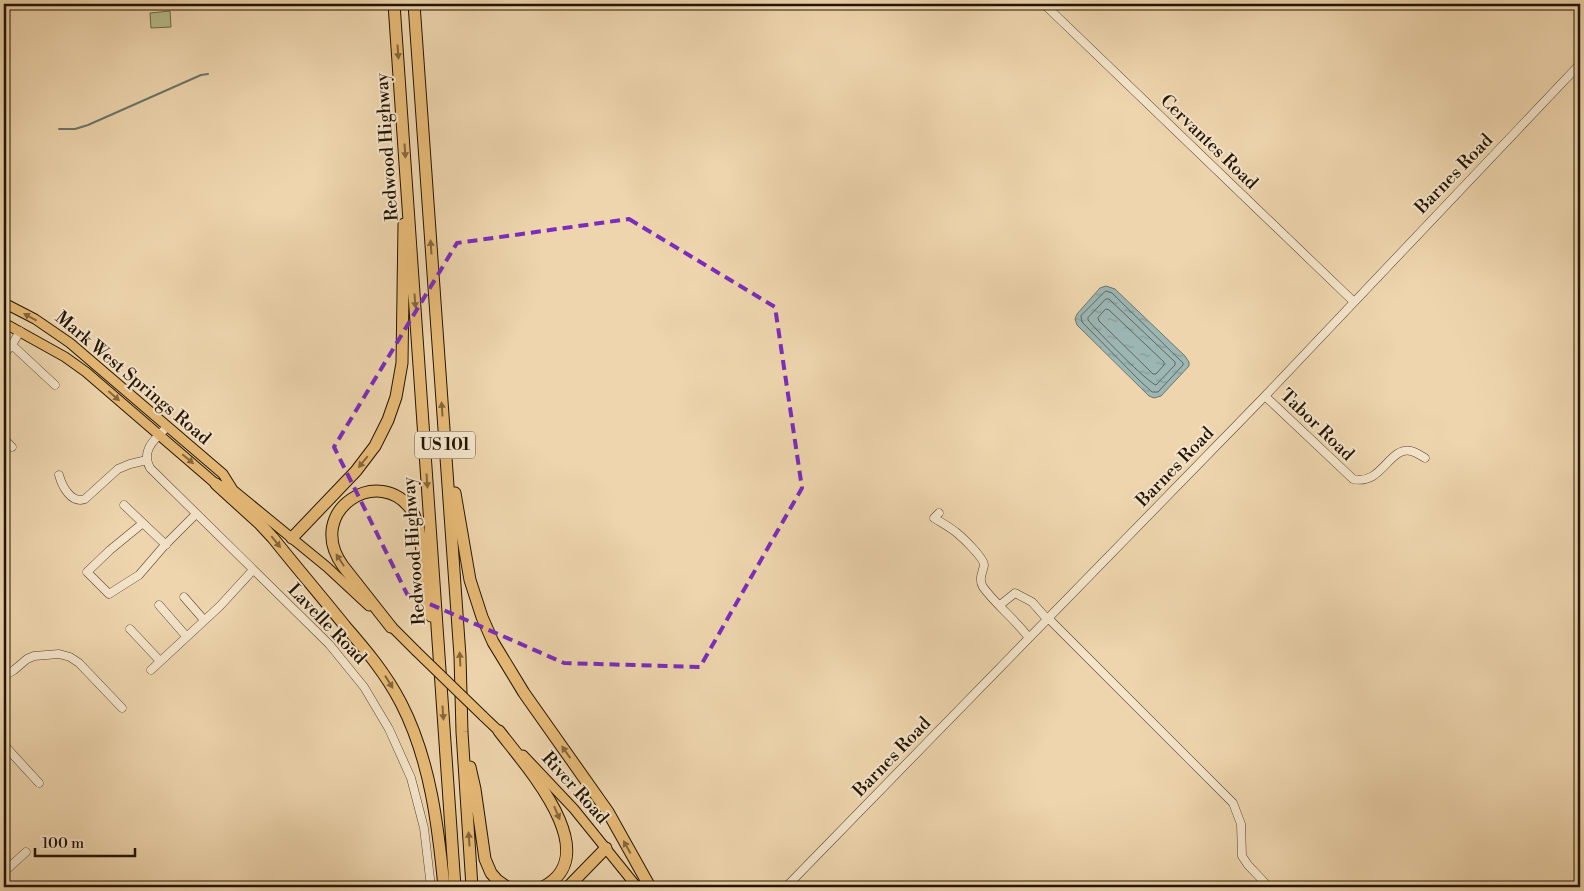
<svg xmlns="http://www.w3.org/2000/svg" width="1584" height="891" viewBox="0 0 1584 891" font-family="'Libre Bodoni',serif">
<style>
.park{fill:#b6be8b;stroke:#6c6946}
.water{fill:url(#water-ripples);stroke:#6c756c}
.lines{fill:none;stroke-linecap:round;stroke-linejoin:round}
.shore{stroke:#60655a;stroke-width:1}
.stream{stroke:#6c756c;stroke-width:2}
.minor-casing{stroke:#56442c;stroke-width:9}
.major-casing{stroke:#231401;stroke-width:11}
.highway-casing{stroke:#231401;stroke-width:13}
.minor{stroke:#f4e4ca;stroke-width:8}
.major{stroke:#e7ba76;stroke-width:9}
.highway{stroke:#e7ba76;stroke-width:11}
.major-bridge-casing{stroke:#231401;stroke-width:11;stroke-linecap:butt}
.major-bridge{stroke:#e7ba76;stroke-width:9}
.oneway{fill:#85673c}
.marked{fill:none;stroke:#7b2cbf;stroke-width:4;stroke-dasharray:10 6;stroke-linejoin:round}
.labels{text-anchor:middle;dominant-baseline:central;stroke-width:4;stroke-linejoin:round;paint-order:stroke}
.shield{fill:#f4e4ca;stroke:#62523d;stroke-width:1}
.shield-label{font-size:16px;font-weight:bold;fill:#231401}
.street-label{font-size:18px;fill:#231401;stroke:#f4e4ca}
</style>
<defs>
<pattern id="water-ripples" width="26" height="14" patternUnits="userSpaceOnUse" patternTransform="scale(1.25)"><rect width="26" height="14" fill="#9cb6b4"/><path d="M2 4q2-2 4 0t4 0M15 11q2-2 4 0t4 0" fill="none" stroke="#869c99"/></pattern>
</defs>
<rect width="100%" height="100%" fill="#eed5ad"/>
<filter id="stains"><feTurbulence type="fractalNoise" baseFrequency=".004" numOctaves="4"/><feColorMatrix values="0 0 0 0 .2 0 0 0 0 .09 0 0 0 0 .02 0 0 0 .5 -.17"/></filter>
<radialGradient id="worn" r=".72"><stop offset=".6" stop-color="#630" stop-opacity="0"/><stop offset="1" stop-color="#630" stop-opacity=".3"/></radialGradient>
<path class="park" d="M170,11l1,16 -20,1 -1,-15z"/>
<path class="water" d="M1106,286l9,3 70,67 4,6v4l-28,30 -7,2 -5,-2 -72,-71 -2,-6 2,-5 23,-26z"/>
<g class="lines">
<path class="shore" d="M1106,291l6,2 71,70v2l-25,27h-6l-13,-12 -57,-58 -1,-6z
M1106,299h3l66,63v3l-19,20c-8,-2 -59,-54 -68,-65v-2z
M1106,309l3,1 55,52v3l-8,9h-3l-4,-4 -50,-49 -1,-3z"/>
<path class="stream" d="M59,129h16l13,-4 113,-50 7,-1"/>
<defs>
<path id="minor" d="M1044,4l310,298
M12,345l43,40
M4,354l8,-9 8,-14
M1265,396l88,83c29,7 36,-33 58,-28 5,1 10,5 14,7
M167,427c-11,11 -27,23 -17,41l179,176 35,43 25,42 22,49 13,50 7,59
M4,439l8,8
M59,475c3,11 12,29 26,24l33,-30 12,-5 17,-4
M124,505l42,40
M939,513l-5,5c8,5 16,9 23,15 6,5 27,25 27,32 -1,7 -6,14 -1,22 13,18 32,32 46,51
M143,523l-33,27 -23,22 22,22 30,-19 25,-29 32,-32
M184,597l20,23
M159,605l27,31
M1000,605l15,-12 17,9 15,17
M1048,618l185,185 8,21 1,32 6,9 21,22
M130,629l30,32
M151,670l69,-64 33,-36
M4,676l10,-6 13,-11 7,-3 25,-2 11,3 9,6 43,45
M4,745l35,38
M4,872l22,-20
M786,887l479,-491 315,-332"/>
<path id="major" d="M4,303l31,16 35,24 153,131 10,16
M4,323l61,34 21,15 130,112 17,6 94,77 42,39
M388,623l28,28
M483,716l20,19
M523,755l51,54 63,78"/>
<path id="highway" d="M394,4l61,883
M414,4l46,652 2,76 10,155
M216,484l44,40 13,14c23,29 48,58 72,88 21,24 41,48 56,77 29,56 37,122 43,184
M455,493l15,87 12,37 11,25 31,51 84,119 42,75
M292,538l64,-67 19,-25 13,-26 8,-23 6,-34 2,-139
M391,627l-48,-61c-40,-56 38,-103 69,-55 12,19 10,63 14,87 1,6 3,12 5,18
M499,731c25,33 108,123 44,156
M470,767l5,22 10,70 6,14 6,7 10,7
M568,887l38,-39"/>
</defs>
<use href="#minor" class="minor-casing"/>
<use href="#major" class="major-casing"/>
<use href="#highway" class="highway-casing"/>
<use href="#minor" class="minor"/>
<use href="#major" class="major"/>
<use href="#highway" class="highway"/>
<defs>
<path id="major-bridge" d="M416,651l67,65"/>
</defs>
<use href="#major-bridge" class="major-bridge-casing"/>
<use href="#major-bridge" class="major-bridge"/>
</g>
<defs><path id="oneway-solid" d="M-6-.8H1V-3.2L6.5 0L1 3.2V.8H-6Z" transform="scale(1.25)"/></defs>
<g class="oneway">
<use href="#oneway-solid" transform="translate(398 52) rotate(86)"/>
<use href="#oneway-solid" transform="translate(405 151) rotate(86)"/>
<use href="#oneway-solid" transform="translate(431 247) rotate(-94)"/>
<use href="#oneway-solid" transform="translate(415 301) rotate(86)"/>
<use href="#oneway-solid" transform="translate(30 317) rotate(-151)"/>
<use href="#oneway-solid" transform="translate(114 396) rotate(41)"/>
<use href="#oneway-solid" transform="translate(442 409) rotate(-94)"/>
<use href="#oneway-solid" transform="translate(188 459) rotate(40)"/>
<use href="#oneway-solid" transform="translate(363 462) rotate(129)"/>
<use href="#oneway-solid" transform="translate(427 481) rotate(86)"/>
<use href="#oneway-solid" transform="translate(276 542) rotate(51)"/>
<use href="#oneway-solid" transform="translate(340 560) rotate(-123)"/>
<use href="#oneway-solid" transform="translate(460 659) rotate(-93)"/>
<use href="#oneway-solid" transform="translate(389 682) rotate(58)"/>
<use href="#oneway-solid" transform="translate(443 713) rotate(86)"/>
<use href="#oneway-solid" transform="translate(566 752) rotate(-125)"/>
<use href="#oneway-solid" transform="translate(557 813) rotate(67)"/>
<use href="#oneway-solid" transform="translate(469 839) rotate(-94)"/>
<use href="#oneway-solid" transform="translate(627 847) rotate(-119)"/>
</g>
<path class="marked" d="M629,219l146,88 27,181 -102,179 -136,-4 -157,-69 -73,-147 123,-204z"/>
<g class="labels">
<rect class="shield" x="415" y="431.5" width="60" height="27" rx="4"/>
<g class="shield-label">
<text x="445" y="445">US 101</text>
</g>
<g class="street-label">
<text transform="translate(1209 142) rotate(44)">Cervantes Road</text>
<text transform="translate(387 147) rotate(-94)">Redwood Highway</text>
<text transform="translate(1454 174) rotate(-46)">Barnes Road</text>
<text transform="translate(133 378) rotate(40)">Mark West Springs Road</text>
<text transform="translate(1317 425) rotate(44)">Tabor Road</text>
<text transform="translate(1175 467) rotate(-46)">Barnes Road</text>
<text transform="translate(414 551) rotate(-94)">Redwood Highway</text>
<text transform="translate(327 624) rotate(46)">Lavelle Road</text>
<text transform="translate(892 757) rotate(-46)">Barnes Road</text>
<text transform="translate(575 788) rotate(48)">River Road</text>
</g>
</g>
<rect width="1584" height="891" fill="none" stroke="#eed5ad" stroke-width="20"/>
<rect x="5" y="5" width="1574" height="881" fill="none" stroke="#231401" stroke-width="2.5"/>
<rect x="10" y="10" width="1564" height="871" fill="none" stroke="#231401"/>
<path d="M35 848v8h100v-8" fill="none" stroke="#231401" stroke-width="2.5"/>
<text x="42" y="848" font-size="15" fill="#231401" stroke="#f4e4ca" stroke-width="4" paint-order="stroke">100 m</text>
<rect width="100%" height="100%" filter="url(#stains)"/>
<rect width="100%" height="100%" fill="url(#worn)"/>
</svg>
